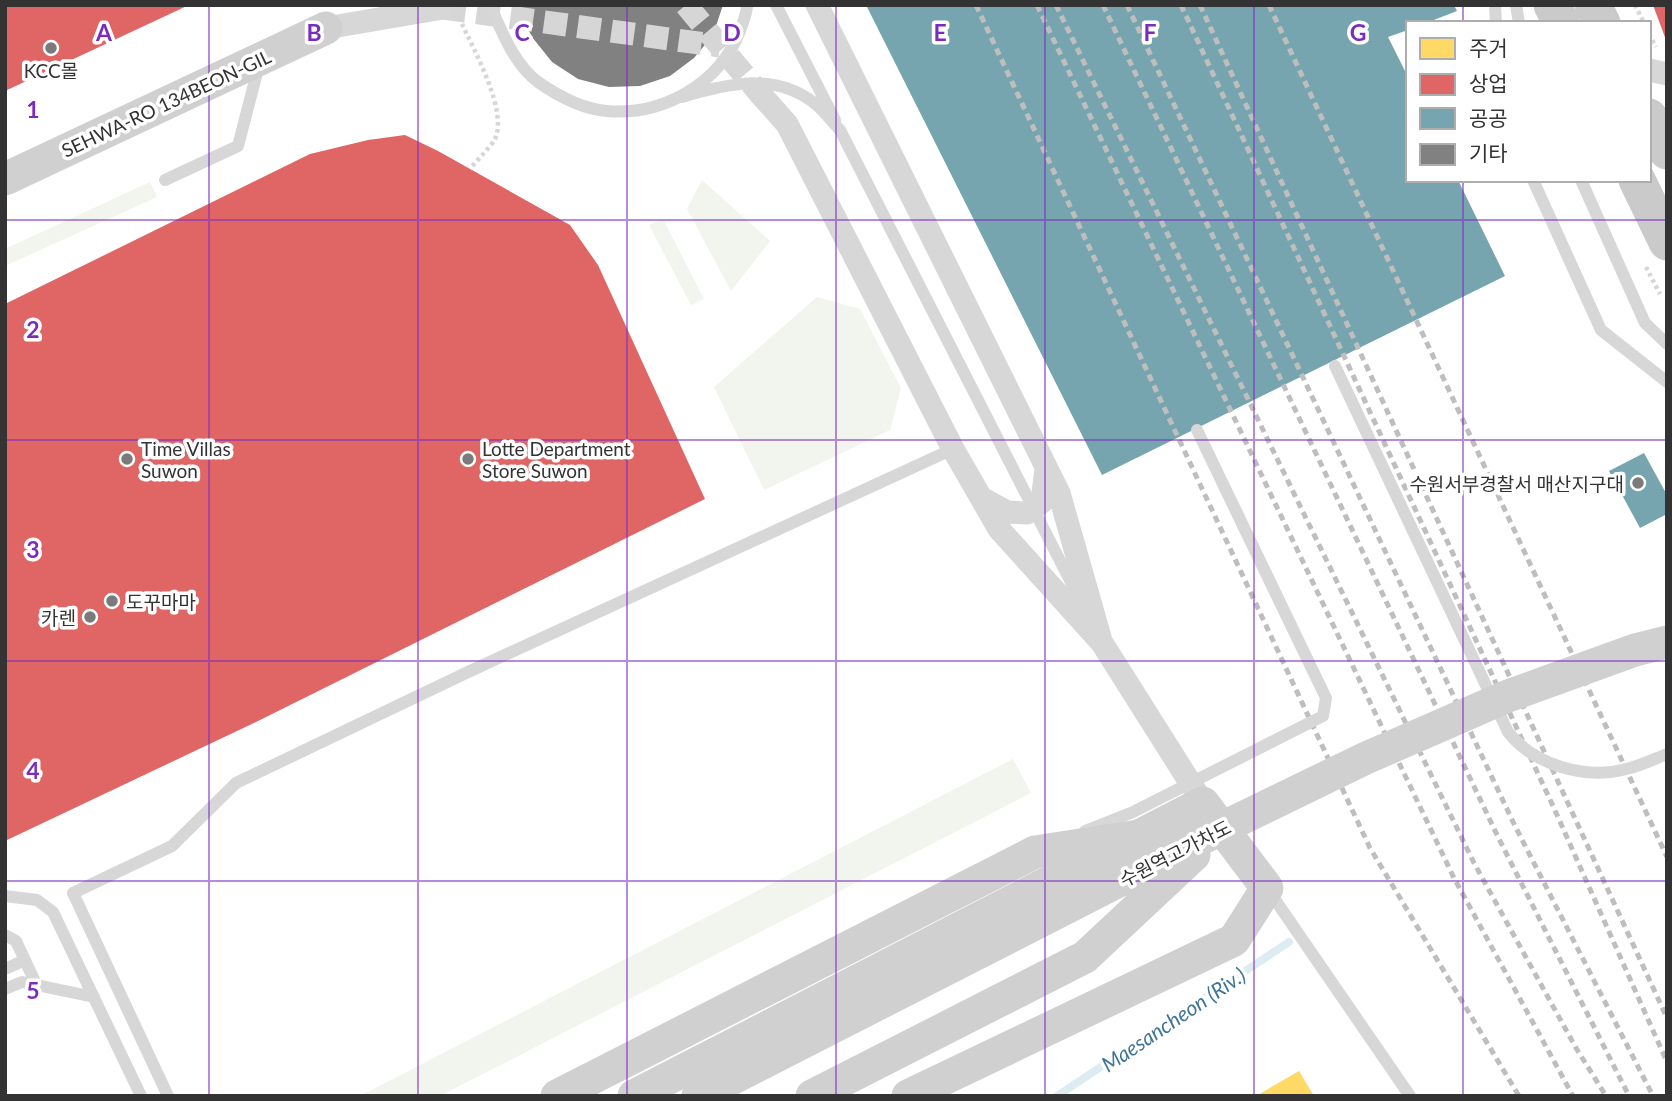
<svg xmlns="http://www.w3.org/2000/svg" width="1672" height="1101" viewBox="0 0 1672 1101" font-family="Lato,'Noto Sans KR',sans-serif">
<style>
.green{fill:#f1f5ed}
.homes{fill:#ffd966}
.shops{fill:#e06666}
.public{fill:#76a5af}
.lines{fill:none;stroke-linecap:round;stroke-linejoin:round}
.stream{stroke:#ddebf3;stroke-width:8}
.building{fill:#818181}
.street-tunnel{stroke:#d6d6d6;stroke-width:23;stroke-dasharray:23 11;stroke-linecap:butt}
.path{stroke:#d6d6d6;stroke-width:4.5;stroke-dasharray:3.5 3.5;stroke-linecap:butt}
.lane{stroke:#d7d7d7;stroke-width:12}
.street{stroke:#d7d7d7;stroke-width:23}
.secondary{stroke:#d0d0d0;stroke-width:33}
.primary{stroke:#cacaca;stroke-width:37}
.rail{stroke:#bebebe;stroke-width:5;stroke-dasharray:7 5;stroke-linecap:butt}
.path-bridge{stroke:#d6d6d6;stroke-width:4.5;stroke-dasharray:3.5 3.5;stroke-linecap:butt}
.lane-bridge{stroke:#d7d7d7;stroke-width:12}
.secondary-bridge{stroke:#d0d0d0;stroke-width:33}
.grid{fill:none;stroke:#7b2cbf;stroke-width:2;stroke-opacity:0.55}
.poi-dot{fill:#7a7a7a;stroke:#fff;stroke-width:2.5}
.labels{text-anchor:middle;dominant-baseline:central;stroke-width:7;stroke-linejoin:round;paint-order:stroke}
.poi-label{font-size:19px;fill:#333;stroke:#fff;text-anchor:start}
.street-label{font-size:19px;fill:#333;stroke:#fff}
.water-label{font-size:21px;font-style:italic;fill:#3f7597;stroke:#fff}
.grid-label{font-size:23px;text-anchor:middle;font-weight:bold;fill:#7b2cbf;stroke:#fff;stroke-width:7;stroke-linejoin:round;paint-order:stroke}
</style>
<rect width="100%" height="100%" fill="#fff"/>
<path class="green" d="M702,180l68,61 -39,50 -44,-82z
M150,182l7,15 -152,69v-17z
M663,219l41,80 -13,6 -42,-80z
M817,297l43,12 41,79 -11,42 -126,60 -50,-103z
M1013,759l18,34 -591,303h-80z"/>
<path class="homes" d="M1299,1071l15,25h-58z"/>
<path class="shops" d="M5,5h184l-184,86z
M1653,5h14v35h-1z
M405,135l33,16 132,74 28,40 107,234 -449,223 -251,119v-537l305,-150 58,-14z"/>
<path class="public" d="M866,5h588l3,6 -31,12h-18v7l-20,7 20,40v103h50l47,96 -403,199z
M1644,453l23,42v19l-27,14 -31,-57z"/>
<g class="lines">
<path class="stream" d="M1057,1096l232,-154"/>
</g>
<path class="building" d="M516,5h207l-10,30 -19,23 -24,18 -30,10 -31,1 -31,-8 -26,-17 -20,-25z"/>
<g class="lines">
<path class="street-tunnel" d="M686,5l75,90
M443,8l277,38"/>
<path class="path" d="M1635,5l9,18
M462,24c12,26 46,87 33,115 -6,10 -18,21 -25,30
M1649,34l7,13
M1646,267l14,27"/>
<path class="lane" d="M776,5l59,115
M1495,5l1,18
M1516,5l3,18
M165,180l73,-34 21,-81
M1533,180l68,150 66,52
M1581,180l64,143 22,21
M1269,891l141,205
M5,896l32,4 16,12 88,184
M5,935l11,6 20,43
M5,969l20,-9
M5,989l17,-7 72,15
M168,1096l-95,-203 99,-47 64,-63 232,-111 485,-223"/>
<path class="street" d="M817,5l242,488 41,144
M326,28l117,-20
M1649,70l18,4
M761,95l26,29 166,325 46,80 103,114 101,160
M981,498l26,14 20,1 15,-11 4,-34"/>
<path class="secondary" d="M5,179l321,-151
M634,1096l569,-293 64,85 -33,52 -326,156"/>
<path class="primary" d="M1552,5l9,18
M1593,5l9,18
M1649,117l18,34
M1637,180l30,62"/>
<path class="rail" d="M976,5l394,843 149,248
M1037,5l417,873 119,218
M1056,5l418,858 102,185 30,48
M1103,5l395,832 131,259
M1127,5l388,821 138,270
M1181,5l372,801 114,256
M1200,5l467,1013
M1269,5l398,852"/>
<path class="path-bridge" d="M453,5l4,9"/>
<path class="lane-bridge" d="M490,5c12,27 24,59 48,77 20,14 44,27 69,29 56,5 112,-27 133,-80 3,-9 7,-17 7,-26
M682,97c44,-13 91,-25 131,5 10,7 18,19 27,28l262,513
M1335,366l173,366c26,33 77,48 118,37 14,-3 28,-10 41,-15
M1085,831l48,-19 190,-96 3,-18 -129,-268"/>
<path class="secondary-bridge" d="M557,1096l478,-244 149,-23 24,-1
M698,1096l526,-269 142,-69 142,-62 127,-46 32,-8
M812,1096l273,-139 109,-102"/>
</g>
<path class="grid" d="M209,5v1091M418,5v1091M627,5v1091M836,5v1091M1045,5v1091M1254,5v1091M1463,5v18M1463,180v916M5,220h1662M5,440h1662M5,661h1662M5,881h1662"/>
<g class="poi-dot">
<circle cx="51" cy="48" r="7"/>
<circle cx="127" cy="459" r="7"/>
<circle cx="468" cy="459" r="7"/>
<circle cx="1638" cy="483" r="7"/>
<circle cx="112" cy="601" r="7"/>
<circle cx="90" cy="617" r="7"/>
</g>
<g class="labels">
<g class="poi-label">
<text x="51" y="70" text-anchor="middle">KCC몰</text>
<text x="141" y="448">Time Villas<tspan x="141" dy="22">Suwon</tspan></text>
<text x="482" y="448">Lotte Department<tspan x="482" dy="22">Store Suwon</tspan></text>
<text x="1624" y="483" text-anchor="end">수원서부경찰서 매산지구대</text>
<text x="126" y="601">도꾸마마</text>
<text x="76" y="617" text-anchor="end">카렌</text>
</g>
<g class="street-label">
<text transform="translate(166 103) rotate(-25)">SEHWA-RO 134BEON-GIL</text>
<text transform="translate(1175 853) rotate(-27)">수원역고가차도</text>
</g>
<g class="water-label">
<text transform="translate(1173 1019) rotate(-34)">Maesancheon (Riv.)</text>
</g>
</g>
<g class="grid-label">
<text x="104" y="41">A</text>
<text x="314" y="41">B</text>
<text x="522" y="41">C</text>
<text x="732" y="41">D</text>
<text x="940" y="41">E</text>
<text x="1150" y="41">F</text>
<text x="1358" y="41">G</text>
<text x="33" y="118">1</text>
<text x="33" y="338">2</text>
<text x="33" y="558">3</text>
<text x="33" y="779">4</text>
<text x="33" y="999">5</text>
</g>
<rect width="1672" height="1101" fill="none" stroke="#333333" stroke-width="14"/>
<rect x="1406" y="21" width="245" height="161" fill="#ffffff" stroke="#adadad" stroke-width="2"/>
<rect x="1420" y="38" width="35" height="21" fill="#ffd966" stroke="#adadad" stroke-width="2"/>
<text x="1469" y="56" font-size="21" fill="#333333">주거</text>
<rect x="1420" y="74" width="35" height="21" fill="#e06666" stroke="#adadad" stroke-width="2"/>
<text x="1469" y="91" font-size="21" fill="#333333">상업</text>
<rect x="1420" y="108" width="35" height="21" fill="#76a5af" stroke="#adadad" stroke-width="2"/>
<text x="1469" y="126" font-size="21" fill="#333333">공공</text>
<rect x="1420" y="144" width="35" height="21" fill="#818181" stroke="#adadad" stroke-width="2"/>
<text x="1469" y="161" font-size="21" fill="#333333">기타</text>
</svg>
